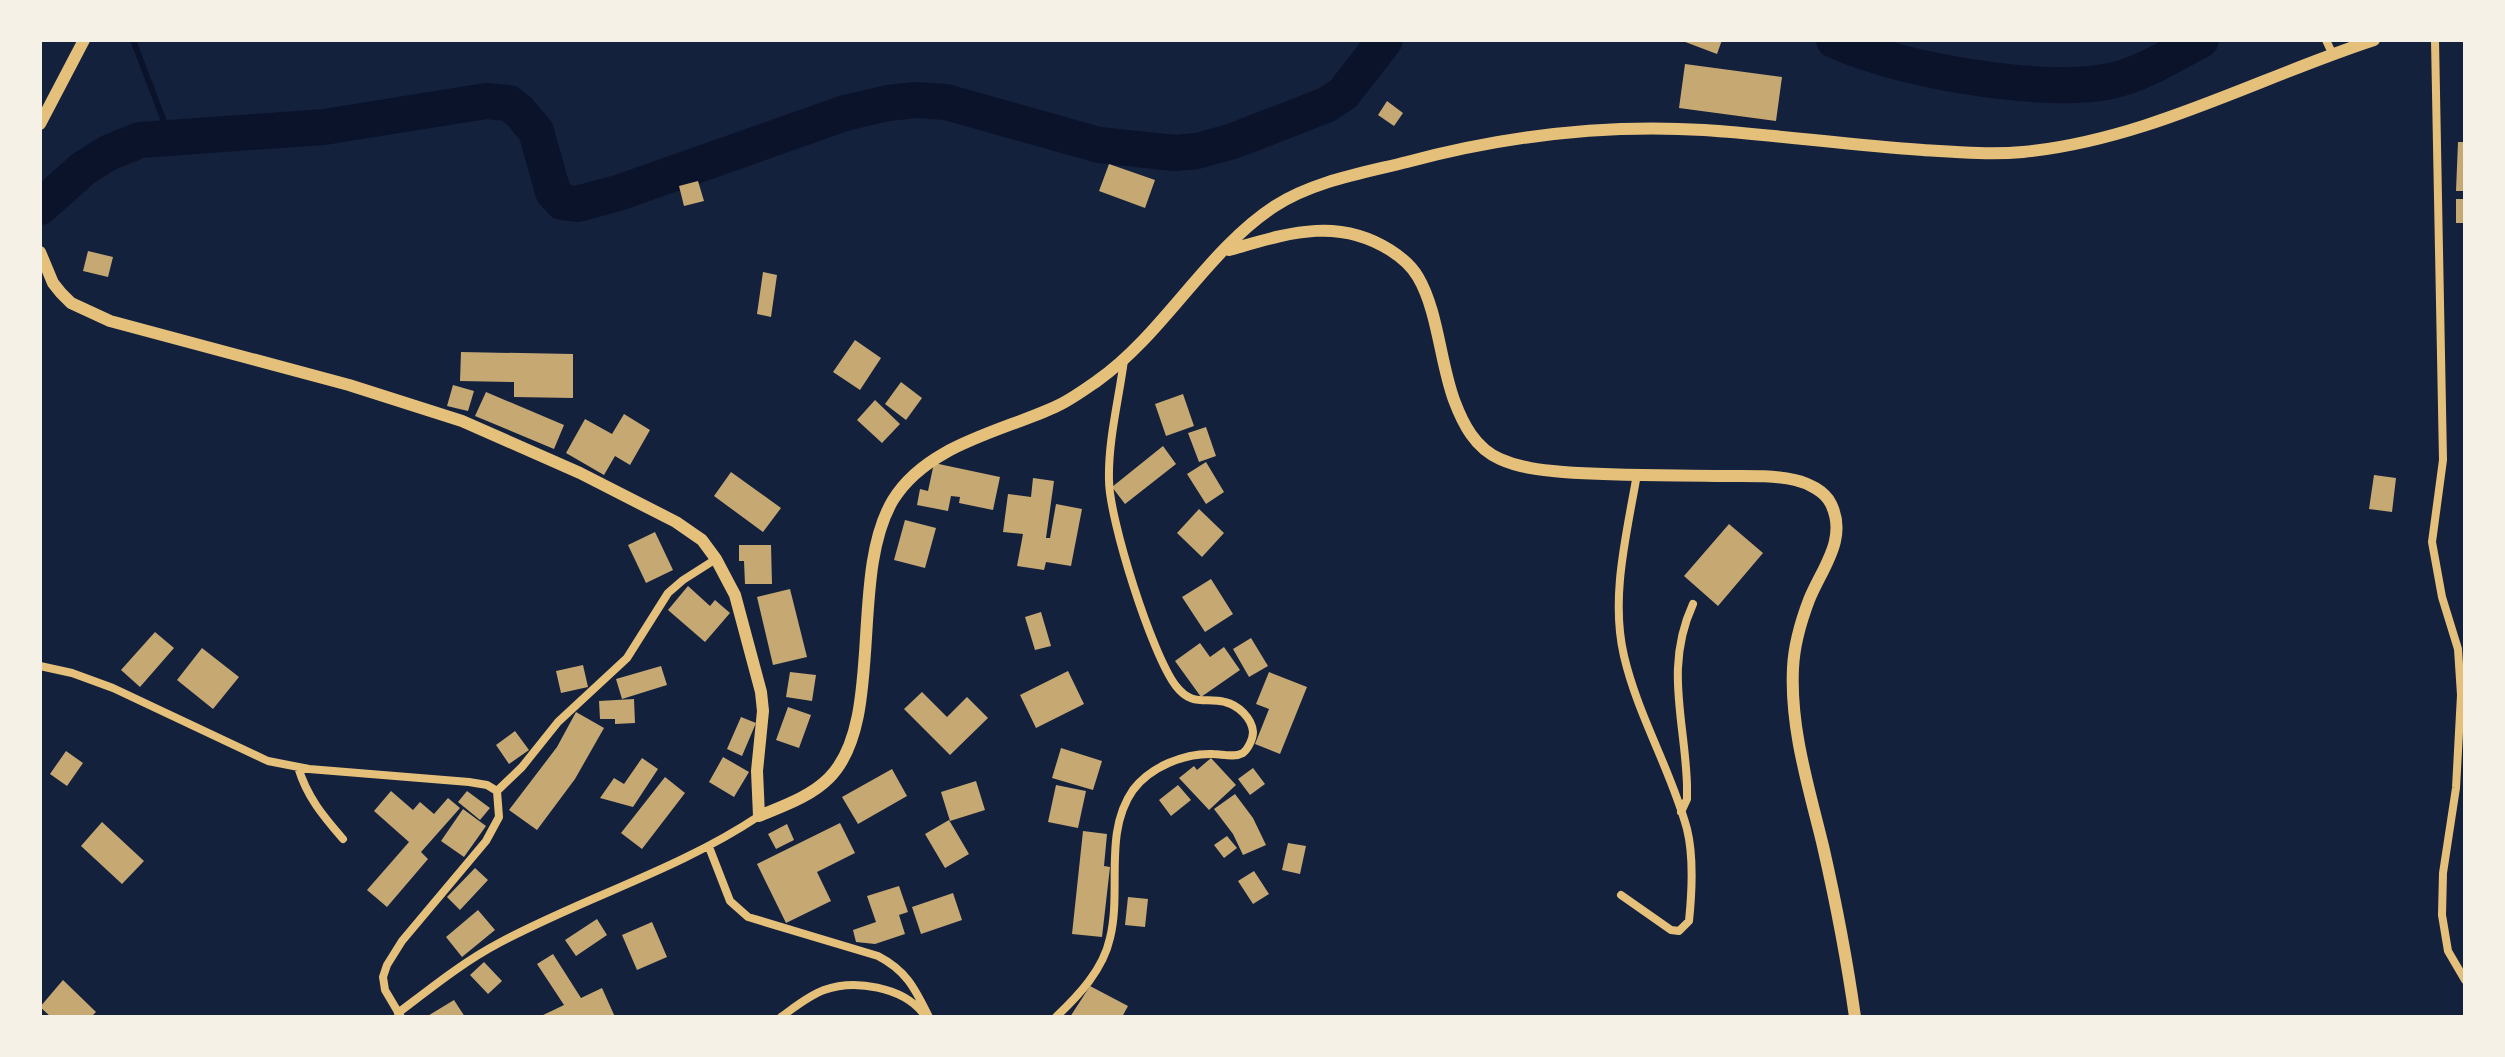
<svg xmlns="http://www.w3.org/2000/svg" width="2505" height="1057" viewBox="0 0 2505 1057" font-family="'Exo 2',sans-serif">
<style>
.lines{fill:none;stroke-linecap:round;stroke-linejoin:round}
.stream{stroke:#0b132b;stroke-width:6}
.river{stroke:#0b132b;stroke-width:36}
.building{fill:#c6a872}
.minor{stroke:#e5c07b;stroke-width:8}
.tertiary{stroke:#e5c07b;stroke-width:12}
</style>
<rect width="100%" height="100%" fill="#14213d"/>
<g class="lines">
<path class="stream" d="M133,40l37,97"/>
<path class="river" d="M1834,40c64,30 208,55 277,41 32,-7 61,-26 90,-41
M40,207l44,-39 24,-15 32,-13 184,-13 162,-26 23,2 11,9 16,19 17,61 9,10 15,2 41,-11 227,-80 43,-10 28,-3 30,2 153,43 76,8 22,-2 36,-10 93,-36 17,-11 42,-54"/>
</g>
<path class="building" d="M1680,40h42l-5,14z
M1685,64l97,13 -6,44 -97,-13z
M1387,101l16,12 -9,13 -16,-11z
M2458,142h7v49h-9z
M1109,164l46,16 -10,28 -46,-17z
M698,181l6,20 -20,5 -5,-20z
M2456,199h9v24h-9z
M88,251l25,6 -5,20 -25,-6z
M763,272l14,3 -6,42 -14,-3z
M855,340l26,18 -21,32 -27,-18z
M461,352l112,2v44l-59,-1v-15l-54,-1z
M901,382l21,16 -16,22 -21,-16z
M453,385l21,6 -6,20 -21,-5z
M486,392l78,33 -10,24 -79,-33z
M1183,394l11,32 -28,10 -11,-32z
M875,400l25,24 -18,19 -25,-23z
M624,414l26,16 -20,35 -15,-9 -11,19 -38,-22 19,-34 27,15z
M1206,427l10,29 -17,6 -11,-29z
M1163,446l13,18 -51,40 -13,-17z
M1206,462l18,30 -18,12 -19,-30z
M934,463l66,14 -7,33 -34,-7 1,-6 -9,-1 -3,15 -31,-6 3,-16 8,2z
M731,472l50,36 -18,24 -49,-36z
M2374,475l22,3 -4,34 -23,-3z
M1033,478l21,3 -8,57h4l6,-34 26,5 -11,57 -25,-4 -2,8 -27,-4 6,-32 -20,-2 5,-38 23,3z
M1199,509l25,24 -22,24 -25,-24z
M905,520l31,8 -11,40 -31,-8z
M1729,524l34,29 -45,53 -34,-30z
M655,532l18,38 -27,13 -18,-38z
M739,545h32l1,39h-27l-1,-23h-5z
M1211,579l22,35 -28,18 -23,-35z
M688,586l22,20 5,-6 15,13 -25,29 -37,-32z
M790,589l17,68 -34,8 -16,-68z
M1041,612l10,34 -16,4 -10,-33z
M155,632l19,16 -34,39 -19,-17z
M1251,638l17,28 -19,11 -16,-28z
M1200,643l10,14 14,-10 16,23 -39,27 -26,-36z
M202,648l37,29 -26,32 -36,-29z
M583,665l5,22 -27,6 -5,-22z
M661,666l6,19 -45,14 -6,-20z
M1068,671l16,33 -48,24 -16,-33z
M790,672l26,3 -4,26 -26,-4z
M1269,672l38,15 -27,67 -25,-10 14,-35 -13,-5z
M922,692l25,25 20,-20 21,21 -38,37 -46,-46z
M634,699l1,24 -20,1v-5h-15l-1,-18z
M788,707l23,8 -12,33 -23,-8z
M576,712l28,16 -29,51 -38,51 -28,-20 48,-63z
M741,717l15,6 -14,33 -15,-7z
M515,731l14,19 -20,14 -13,-19z
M1061,748l41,13 -9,29 -41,-12z
M66,751l17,12 -16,23 -17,-12z
M723,757l26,15 -15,25 -25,-15z
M642,758l16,11 -25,38 -33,-9 14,-20 10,6z
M1211,758l25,27 -27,25 -30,-32 15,-12 3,4z
M1253,768l12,16 -15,11 -12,-16z
M892,769l15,27 -49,28 -16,-27z
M665,777l20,16 -43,56 -21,-16z
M976,781l9,29 -35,11 -9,-29z
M1056,785l30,6 -8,37 -30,-6z
M1178,785l13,15 -20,16 -12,-16z
M391,791l22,19 7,-8 14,12 14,-16 12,10 -39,44 7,7 -41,48 -20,-17 42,-48 -35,-31z
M467,791l23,17 -10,12 -22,-18z
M1235,794l18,24 13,27 -23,10 -10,-21 -19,-25z
M463,809l23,17 -22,31 -23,-16z
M949,820l20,34 -24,14 -20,-34z
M102,822l42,39 -22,23 -41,-38z
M840,823l15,30 -38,19 14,29 -45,22 -29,-59z
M787,824l7,16 -18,9 -8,-15z
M1083,831l24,3 -3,32 6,1 -8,70 -30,-3z
M1227,836l10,12 -13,10 -10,-13z
M1288,843l18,3 -6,28 -18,-4z
M475,868l13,12 -28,30 -13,-13z
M1254,871l15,23 -16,10 -15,-23z
M899,886l9,26 -9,3 6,19 -30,10 -19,-2 -3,-12 23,-8 -9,-26z
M953,893l9,27 -41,14 -9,-27z
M1128,897l20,2 -3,28 -20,-2z
M478,910l17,20 -33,27 -16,-20z
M597,919l10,16 -31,21 -11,-16z
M652,922l15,35 -30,13 -15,-35z
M553,954l28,44 21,-10 13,29h-76l25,-12 -27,-41z
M484,962l18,19 -14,13 -18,-19z
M63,980l33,32 -5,5h-40l-11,-10z
M1090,986l38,20 -6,11h-52z
M454,1000l11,17h-39z"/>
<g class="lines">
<path class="minor" d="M2326,40l6,13
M2435,40l8,420 -11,82 10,55 16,52 3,46 -5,93 -13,85 -1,42 6,36 17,29
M40,666l32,7 41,15 155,73 41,8 160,13 18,3 10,6 2,26 -13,24 -84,100 -15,24 -4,12 2,13 16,27
M298,767c9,30 25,49 45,72
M497,791l25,-24 36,-45 69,-64 41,-65 15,-13 33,-21
M1681,812l6,-13v-14c-2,-65 -23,-118 6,-181
M709,847l21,54 18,16 130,39c29,15 37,33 51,61
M1621,895l50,35 8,1 10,-10c3,-29 5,-64 -2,-92 -16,-59 -49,-113 -63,-173 -14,-59 3,-123 13,-182
M398,1013c33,-25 65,-51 101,-70 86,-46 179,-73 260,-127
M781,1017c14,-10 27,-21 43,-27 31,-11 78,-3 99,23
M1056,1017c23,-22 47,-47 54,-79 12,-48 -7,-105 23,-148 17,-23 51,-37 80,-36 9,0 21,4 30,-1 5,-4 10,-14 10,-21 -1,-14 -15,-27 -28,-30 -19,-5 -33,5 -49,-16 -24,-31 -67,-167 -67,-206 -1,-40 10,-81 15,-120"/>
<path class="tertiary" d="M40,124l44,-84
M1229,250c57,-16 107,-34 161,0 11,7 21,15 28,27 20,34 22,85 36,123 9,24 21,48 46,59 20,9 41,11 63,13 53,4 107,3 161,4 23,0 48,-1 71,4 13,3 30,11 36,24 17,35 -9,64 -22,96 -8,21 -15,46 -16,68 -3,61 16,120 30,178 13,57 24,114 32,171
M40,252l13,31 8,10 10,10 39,18 239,64 113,36 118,52 96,49 26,18 14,19 19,36 26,97 2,19 -6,60 2,45c24,-10 51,-19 70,-38 57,-57 19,-203 64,-278 34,-55 107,-68 162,-93 14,-6 29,-17 42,-26 67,-47 110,-131 178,-175 39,-25 88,-33 132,-44 97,-26 197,-38 297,-32 73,5 146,15 219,20 32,2 67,5 100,2 124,-12 234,-74 351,-112"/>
</g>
<rect width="2505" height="1057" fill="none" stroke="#f6f1e7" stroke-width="84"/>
</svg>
